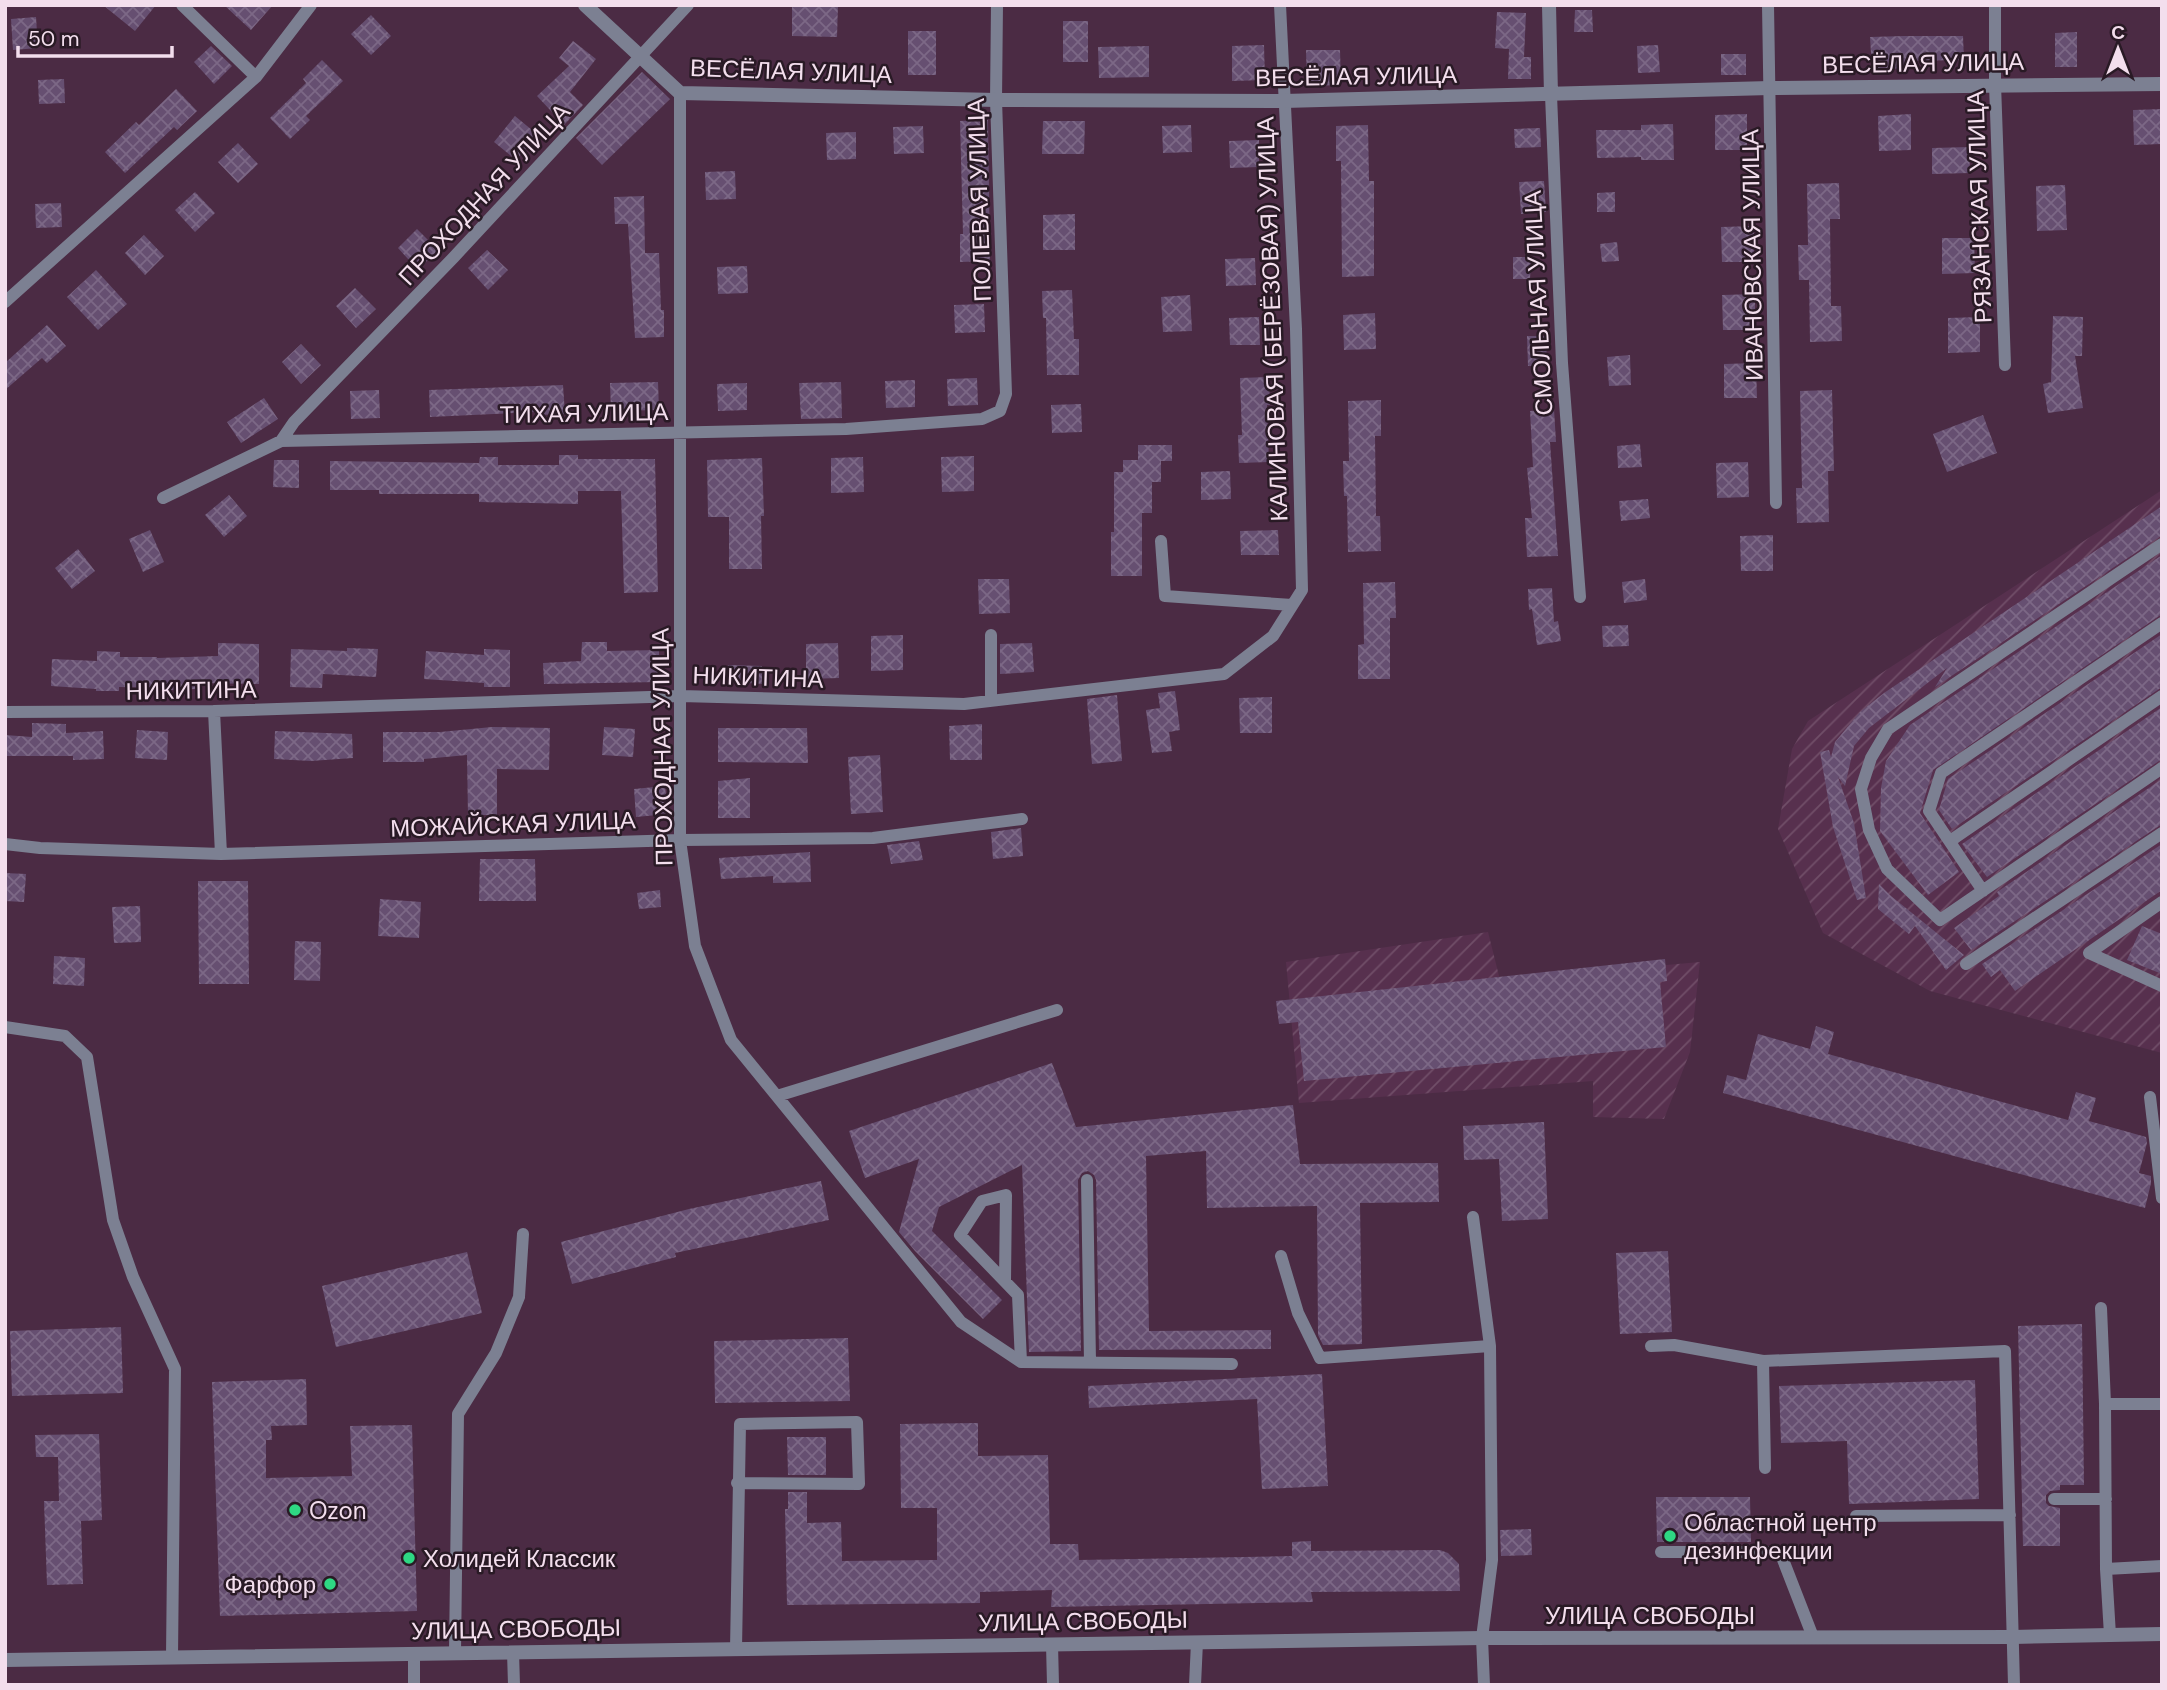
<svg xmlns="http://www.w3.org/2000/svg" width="2167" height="1690" viewBox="0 0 2167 1690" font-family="'DM Sans',sans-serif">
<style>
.industrial{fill:url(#industrial-furrows)}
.building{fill:url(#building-cross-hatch)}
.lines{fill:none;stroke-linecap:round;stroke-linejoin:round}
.lane{stroke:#7c8092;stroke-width:12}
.street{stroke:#7c8092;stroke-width:14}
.poi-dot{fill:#2ed883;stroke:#291a25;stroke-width:2.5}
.labels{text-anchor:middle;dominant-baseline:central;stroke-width:5;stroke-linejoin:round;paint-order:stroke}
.street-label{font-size:24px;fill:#f3deed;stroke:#291a25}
.poi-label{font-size:24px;fill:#f3deed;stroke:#291a25;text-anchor:start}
</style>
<defs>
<pattern id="industrial-furrows" width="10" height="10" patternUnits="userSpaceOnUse" patternTransform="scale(1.75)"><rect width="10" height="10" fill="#57304e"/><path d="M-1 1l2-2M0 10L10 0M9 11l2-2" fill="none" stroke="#704e68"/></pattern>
<pattern id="building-cross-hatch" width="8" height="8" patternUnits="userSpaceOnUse" patternTransform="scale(1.75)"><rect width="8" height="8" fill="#664f71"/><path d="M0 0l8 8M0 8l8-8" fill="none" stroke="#7c6886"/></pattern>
</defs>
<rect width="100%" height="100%" fill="#4b2b44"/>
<path class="industrial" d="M2162,490v563l-232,-62 -107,-58 -45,-104 14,-80 16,-28z
M1488,932l12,48 200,-18 -10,90 -26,67 -71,-2v-36l-294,22 -13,-141z"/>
<path class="building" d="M103,5h53l-21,26z
M224,5h49l-22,25z
M792,5h46l-1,32 -45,-1z
M1575,10h17l1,22h-19z
M1497,12l29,1 -2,44h7v22h-23l1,-30 -14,-1z
M371,15l20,21 -20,19 -20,-21z
M36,17l2,31 -25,2 -2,-31z
M1063,21h25v41h-25z
M908,31h28v44h-28z
M2077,32v35h-22v-34z
M1904,36h59l1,24 -58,1v7l-34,2 -2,-33z
M573,41l23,18 -26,33 13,13 -19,20 -27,-29 32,-30 -10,-8z
M1264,45l1,35 -33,1v-35z
M1658,45l2,27 -22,1 -1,-27z
M211,46l21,20 -18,18 -20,-22z
M1149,46v31l-50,1 -1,-31z
M1306,50h34l1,35 -34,1z
M1721,54h25v21h-25z
M322,60l21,21 -37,35 4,4 -20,19 -20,-21 36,-35 -3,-4z
M642,72l28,27 -68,66 -26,-27z
M64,79l1,24 -26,1 -1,-24z
M176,89l21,22 -20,19 -3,-3 -49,46 -20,-21 31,-30 3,3z
M2162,109v35l-28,1 -1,-35z
M1747,114v36h-32v-35z
M1911,114v36l-32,1 -1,-35z
M515,116l23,19 -22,25 -22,-18z
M988,120l2,141 -30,1v-28h3l-3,-113z
M1043,121h42l-1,33h-42z
M1673,124l1,36h-33v-3l-44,1 -1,-28h45v-5z
M1191,125l1,27 -29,1 -1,-27z
M1368,125l1,56h5v95l-32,1 -1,-116h-5v-35z
M923,126l1,27 -30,1 -1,-27z
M1540,128l1,19 -26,1 -1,-19z
M856,132v27l-29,1 -1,-27z
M1259,140v27l-29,1 -1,-27z
M238,143l20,21 -20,19 -20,-21z
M1969,147l1,26 -38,1v-26z
M735,171l1,28 -30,1 -1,-28z
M1544,181l2,31 -25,2 -2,-32z
M1839,183l1,36h-10l1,87h10l1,35 -32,1 -1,-62h-10l-1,-35h10l-1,-61z
M2065,185l2,45 -30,1 -1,-45z
M195,192l20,21 -20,19 -20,-22z
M1615,192v20h-18v-19z
M644,196l1,57h14l2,57h3v27l-29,1 -7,-114h-13l-1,-27z
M61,203l1,24 -26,1 -1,-24z
M1075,214v36h-32v-35z
M1754,226v36h-32l-1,-35z
M417,229l21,21 -20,20 -20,-22z
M144,235l20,21 -19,19 -20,-22z
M1942,238h32l1,35 -33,1z
M1617,242l2,19 -17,1 -2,-18z
M487,250l21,20 -20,20 -20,-22z
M1513,257h18l-1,22h-17z
M1255,258l1,27 -30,1 -1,-27z
M747,266l1,27 -30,1 -1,-27z
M96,270l31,34 -29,26 -31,-33z
M355,288l21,21 -20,19 -20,-22z
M1072,290l2,49h5v36h-32l-1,-57h-3l-1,-27z
M1755,294v36h-32l-1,-35z
M1190,295l2,36 -29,1 -2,-35z
M984,304l1,28 -30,1 -1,-28z
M1375,313l1,36 -32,1 -1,-35z
M2053,316l30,1 -1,39h-7l8,52 -35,5 -5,-29 8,-2z
M1259,317l1,28h-30l-1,-27z
M1980,317v35l-32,1v-35z
M47,325l19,21 -19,17 -5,-5 -37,32v-27z
M1527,336h19l1,30h-19z
M301,344l20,21 -20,19 -19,-22z
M1630,355l1,30 -22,1 -2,-29z
M1756,363l1,35h-33v-34z
M1269,377l1,28h-3l2,57 -30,1 -1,-28h4l-2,-57z
M977,378l1,27 -30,1 -1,-27z
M915,380v27l-29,1 -1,-27z
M658,382l1,28 -48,1 -1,-28z
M841,382l1,36 -41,1 -2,-36z
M747,383v27l-29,1 -1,-27z
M563,385l2,29 -28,1 -1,-3 -106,5 -1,-27z
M379,390l1,28 -29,1 -1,-28z
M1832,390l2,81h-6l1,51 -32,1 -1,-35h6l-2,-97z
M264,398l14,21 -37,24 -14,-21z
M1381,400v36h-6l1,80h4l1,35 -33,1 -1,-56h-3l-1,-35h6l-1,-60z
M1081,404l1,28 -30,1 -1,-28z
M1554,409l2,33h-6l8,114 -31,1 -2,-39h7l-5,-50 6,-1 -3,-56z
M1983,415l14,38 -50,19 -14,-38z
M1640,444l2,23 -24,1 -1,-22z
M1138,445h34v16h-11v21h-9v31h-10v63h-31v-44h3v-60h9v-12h15z
M559,455h19v4h77l3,133 -34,1 -3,-102h-43v13l-99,-2v-8h-100v-4h-49v-29l149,2 1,-6h18v8h61z
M974,456v35l-32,1 -1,-35z
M863,457l1,35 -33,1v-35z
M762,458l2,58h-3l1,53h-33v-52h-21l-1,-57z
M274,460h25v28l-26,-1z
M1748,462l1,35 -32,1 -1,-35z
M1230,471l1,28 -30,1v-28z
M229,495l18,21 -23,21 -19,-22z
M1648,499l2,19 -29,3 -2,-20z
M2162,506v29l-227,152 12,-19 -78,60 -15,18 -9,40 -7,-9 16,46 12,75 -9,2 -24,-73 -13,-75 9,-2 2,7 4,-15 25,-30 24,-19z
M150,530l14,32 -21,10 -14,-33z
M1278,530l1,25h-38l-1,-24z
M1773,535v36h-32l-1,-35z
M78,549l17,22 -23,18 -17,-21z
M2162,555v59l-229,156 -13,43 39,59 -31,23 -48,-64 1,-43 5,-27 24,-36z
M978,579h31l1,34 -31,1z
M1645,579l2,21 -23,3 -2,-21z
M1395,582l1,36h-6v61h-32v-34l6,-1 -1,-61z
M1552,588l2,34 4,-1 3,20 -24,4 -5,-36 -3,1 -1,-21z
M1628,625l1,21 -26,1 -1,-21z
M2162,634v53l-210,142 -13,-19 9,-31z
M903,635v35l-32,1v-35z
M582,642h25v9l52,-1v32l-115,2 -1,-21 38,-2z
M218,643l41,1v40l-62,-1v6l-28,1v-2l-50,-1v4h-23v-2l-45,-3 1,-27 45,2v-10l23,1v5h37v1l61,-2z
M838,643l1,35 -33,1v-35z
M1032,643l2,29 -34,2v-30z
M347,648l31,1 -2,28 -53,-3 -1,14 -32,-1 1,-38 56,2z
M484,649l26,1v37h-26v-4l-60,-4 2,-28 58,4z
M728,665l34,1 1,18 -35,-2z
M1175,691l5,39 -11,2 3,19 -20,2 -6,-43 14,-2 -2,-15z
M1117,695l5,66 -30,3 -5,-65z
M1272,697v36h-32l-1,-35z
M2162,707v52l-175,118 -25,-33z
M32,723l34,1v9l37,-2 1,28 -31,1v-4h-68v-21l27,2z
M982,724v36h-32l-1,-34z
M492,727l58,1 -1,42 -52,-1v46h-29l-1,-60 -43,4v3h-41v-30h57z
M604,727l31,2 -2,28 -31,-2z
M718,728h89l1,35 -90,-1z
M137,730l31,2 -1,28 -32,-2z
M275,731l77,3 1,24 -42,3 -37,-2z
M880,755l3,57 -32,2 -3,-57z
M750,778v40h-32v-37z
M2162,779v45l-191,126 -17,-22 45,-32 -2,-4z
M665,786l3,28 -32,3 -2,-28z
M1021,828l2,28 -30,3 -2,-27z
M919,841l4,19 -32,4 -4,-19z
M2162,844v46l-147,101 -15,-21 -9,7 -9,-13z
M810,852l1,30 -38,1v-7l-52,3 -2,-21z
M480,859h55l1,42h-57z
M5,873l21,1 -2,28 -19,-1z
M198,881h50l1,103h-50z
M1879,884l12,12 73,59 -18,15 -31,-44 -6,8 -31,-25z
M660,890l1,17 -22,2 -2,-16z
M380,899l41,3 -2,36 -41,-2z
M140,906l1,36 -27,1 -2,-36z
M2142,926l20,8v40l-35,-14z
M295,941l26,1 -1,39 -26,-1z
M54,956l31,2 -1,28 -31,-2z
M1665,959l2,22 -7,1 6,65 -362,34 -6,-59 -19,2 -3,-23z
M1816,1026l18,6 -6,22 240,66 8,-28 20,6 -7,23 57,16 1,6 -8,30 12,3v7l-6,25 -422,-115 4,-18 19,5 12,-46 52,15z
M1052,1063l24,64 217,-22 7,59 138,-1 1,39 -79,1 2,141 -39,1 -5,-10 -1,-129 -110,2 -1,-57 -60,5 3,175 122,-1v19l-172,1 -3,-170 -2,-5 -6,-4 -6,2 -4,7 3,171 -52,1 -7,-187 -83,42 -7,24 70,69 -19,19 -68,-68 -16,-19 20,-73 -54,19 -16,-47z
M1544,1122l4,97 -46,2 -3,-62 -35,1 -1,-34z
M821,1181l8,39 -154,33 1,4 -104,27 -11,-42 128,-33z
M1668,1251l4,81 -52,2 -4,-81z
M467,1252l15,61 -146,34 -14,-61z
M2082,1324l2,161h-24v5l-10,1 -4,4v8l3,3 11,2v38h-37l-5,-220z
M121,1327l2,66 -111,3 -2,-65z
M848,1338l2,63 -135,2 -1,-62z
M1322,1374l6,112 -66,3 -5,-90 -168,9 -1,-22z
M306,1379l1,46 -36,1 1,14h-6v38l86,-2 -2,-50 62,-1 5,186 -197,5 -8,-234z
M1975,1380l4,119 -130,5 -2,-63 -66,2 -2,-57z
M978,1423v33l70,-1 2,89h28l1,16 213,-4v-14l19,-1v10l129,-1 8,3 11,11 1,27 -149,1 2,10 -262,5 1,-17 -72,2v11l-193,2 -2,-96h3v-17h19v31l34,-1 1,39 95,-1v-52h-36l-1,-84z
M99,1434l3,86 -21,1 2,63 -36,1 -3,-84h15l-1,-44h-22l-1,-22z
M787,1437h39v38h-38z
M1656,1497h94l1,45h-94z
M1531,1529l1,26 -31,1 -1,-26z"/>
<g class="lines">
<path class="lane" d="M182,5l74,72
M1768,5l8,498
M1995,5v79l10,281
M680,93v747l15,106 36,94 230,282 60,40
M1551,95l11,268 18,234
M5,302l251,-225 55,-72
M281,441l13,-19 160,-165 234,-252
M163,498l118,-57 565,-12 136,-10 18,-8 6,-17 -10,-294 1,-95
M1161,541l4,55 127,9
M2162,544l-274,185 -17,29 -10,31 8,41 18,39 53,51 222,-152
M991,635v66
M214,711l7,143
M5,712l209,-1 467,-15 283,8 260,-30 49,-38 29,-46 -6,-261 -16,-324
M1950,841l212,-145
M5,844l35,4 181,6 459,-14 193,-2 149,-19
M1983,891l-54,-80 12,-38 221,-150
M2162,902l-73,51 73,33
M1966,964l196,-131
M5,1027l60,9 22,21 26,163 20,57 42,92 -3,288
M777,1096l280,-86
M2150,1097l12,101
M1087,1180l3,182
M1473,1217l17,129 2,214 -10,78 2,47
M1281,1256l17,57 22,45 170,-12
M1005,1281l1,-86 -24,6 -22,34 58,60 3,67
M2101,1308l4,96
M1651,1346l23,-1 89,16
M1021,1362l211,2
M1765,1468l-2,-107 242,-10 9,334
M2054,1499h52
M1856,1516l154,-1
M1661,1552h119l33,85
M2106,1569l56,-3
M2110,1635l-4,-66 -1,-165h57
M1052,1644l1,41
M736,1649l4,-225 117,-2 2,62 -122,-1
M513,1652l1,33
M414,1653v32
M455,1653l3,-239 38,-61 23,-56 4,-63
M1195,1685l2,-43"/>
<path class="street" d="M585,5l95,88 316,7 288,1 486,-13 392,-4
M1549,5l2,90
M5,1660l1477,-22 531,-1 149,-3"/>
</g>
<g class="poi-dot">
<circle cx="295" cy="1510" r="7"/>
<circle cx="1670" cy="1536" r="7"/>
<circle cx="409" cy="1558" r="7"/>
<circle cx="330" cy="1584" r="7"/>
</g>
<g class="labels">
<g class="street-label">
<text transform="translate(1923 63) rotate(-1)">ВЕСЁЛАЯ УЛИЦА</text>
<text transform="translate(791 71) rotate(2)">ВЕСЁЛАЯ УЛИЦА</text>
<text transform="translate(1356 76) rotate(-1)">ВЕСЁЛАЯ УЛИЦА</text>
<text transform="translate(484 194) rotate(-47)">ПРОХОДНАЯ УЛИЦА</text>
<text transform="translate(979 200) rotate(-92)">ПОЛЕВАЯ УЛИЦА</text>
<text transform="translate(1979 207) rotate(-92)">РЯЗАНСКАЯ УЛИЦА</text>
<text transform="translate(1752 255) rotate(-91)">ИВАНОВСКАЯ УЛИЦА</text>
<text transform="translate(1538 303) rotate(-93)">СМОЛЬНАЯ УЛИЦА</text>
<text transform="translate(1272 319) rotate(-92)">КАЛИНОВАЯ (БЕРЁЗОВАЯ) УЛИЦА</text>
<text transform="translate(584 413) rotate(-1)">ТИХАЯ УЛИЦА</text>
<text transform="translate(758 677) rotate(2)">НИКИТИНА</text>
<text transform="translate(191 690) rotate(-1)">НИКИТИНА</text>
<text transform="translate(662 747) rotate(-91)">ПРОХОДНАЯ УЛИЦА</text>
<text transform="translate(513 824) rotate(-2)">МОЖАЙСКАЯ УЛИЦА</text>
<text x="1650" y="1615">УЛИЦА СВОБОДЫ</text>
<text transform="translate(1083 1621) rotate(-1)">УЛИЦА СВОБОДЫ</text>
<text transform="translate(516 1629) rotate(-1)">УЛИЦА СВОБОДЫ</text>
</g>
<g class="poi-label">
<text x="309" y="1510">Ozon</text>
<text x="1684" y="1522">Областной центр<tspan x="1684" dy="28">дезинфекции</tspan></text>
<text x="423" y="1558">Холидей Классик</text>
<text x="316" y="1584" text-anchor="end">Фарфор</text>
</g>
</g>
<rect width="2167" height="1690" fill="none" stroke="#f3deed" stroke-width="14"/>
<g transform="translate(2118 49)" stroke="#291a25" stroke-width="5" paint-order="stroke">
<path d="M0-5L12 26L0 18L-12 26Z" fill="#f3deed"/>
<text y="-10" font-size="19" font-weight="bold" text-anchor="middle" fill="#f3deed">С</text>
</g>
<path d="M18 46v10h154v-10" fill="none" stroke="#f3deed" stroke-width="3.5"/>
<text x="28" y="46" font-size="21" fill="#f3deed" stroke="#291a25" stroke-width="5" paint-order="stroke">50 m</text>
</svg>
